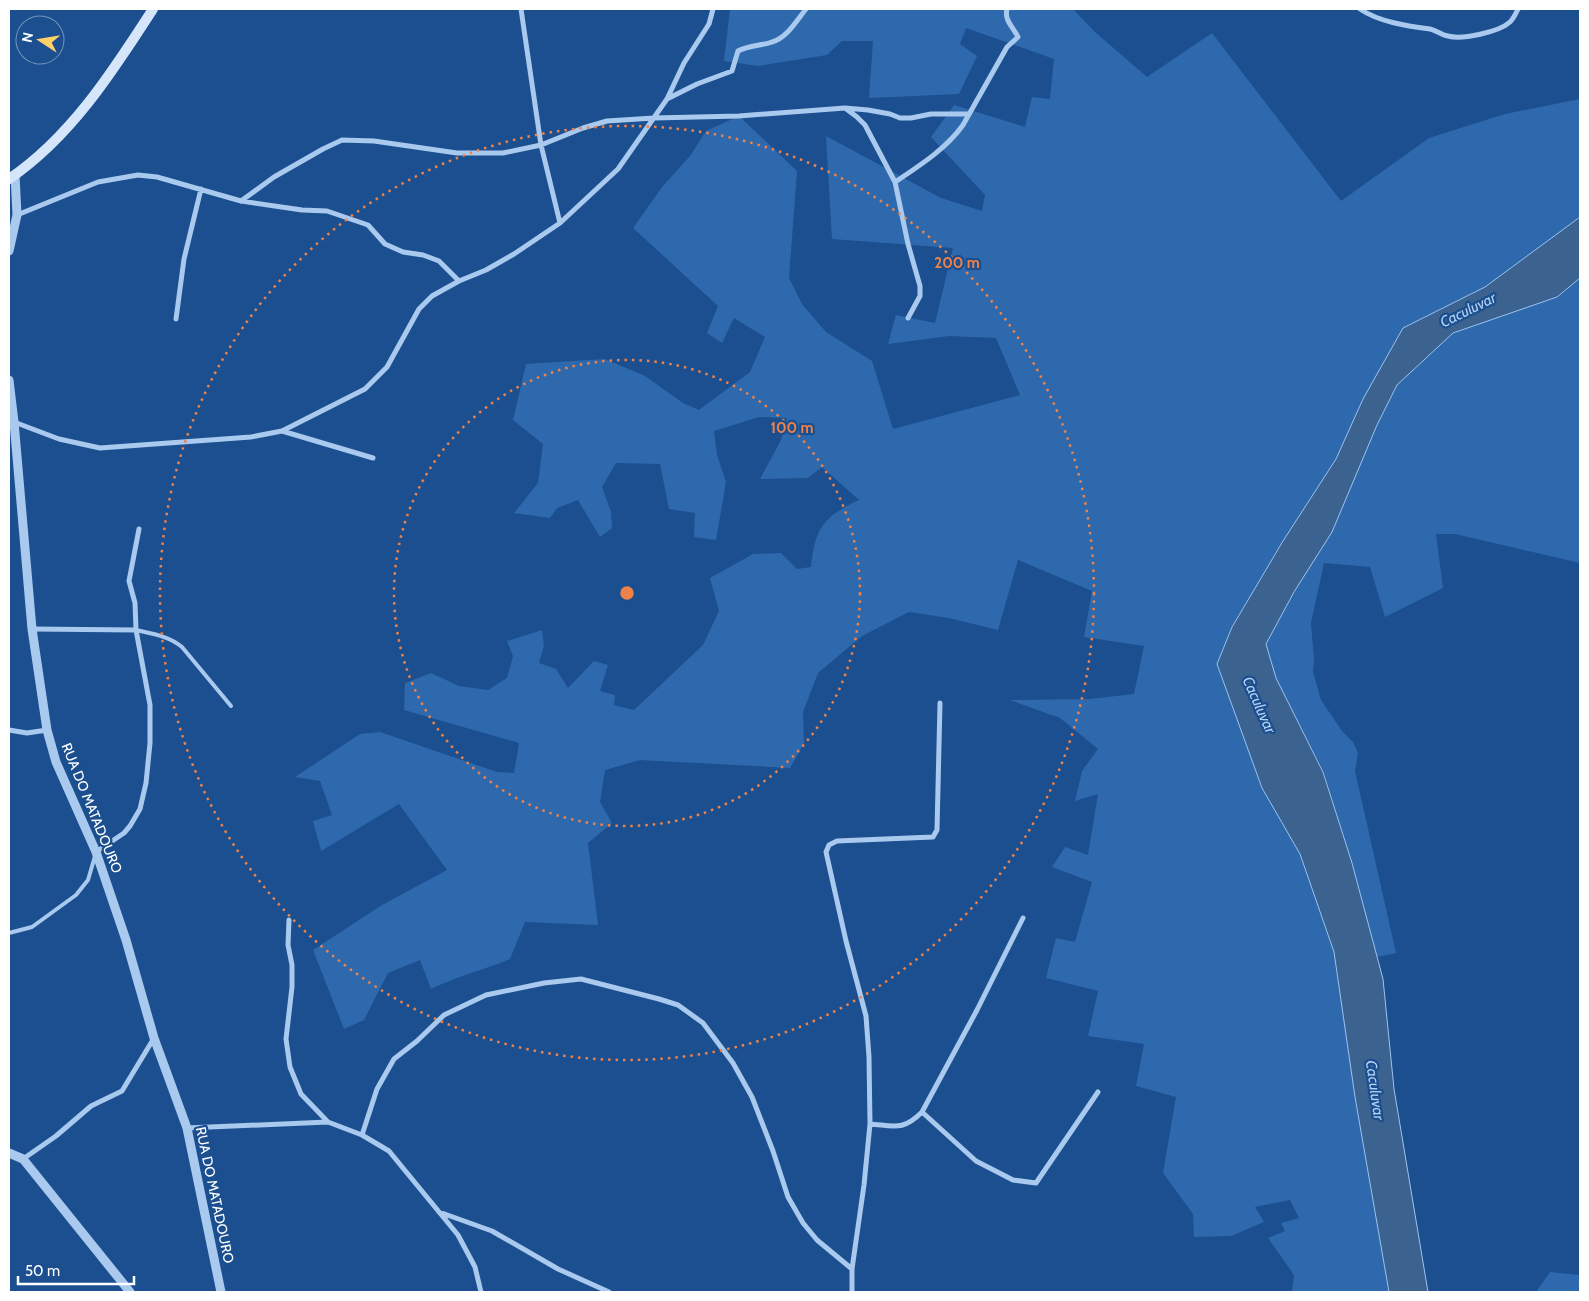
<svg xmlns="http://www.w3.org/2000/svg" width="1589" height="1301" viewBox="0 0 1589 1301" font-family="Cabin,sans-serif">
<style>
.green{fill:#2e69ad}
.water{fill:#3c6290;stroke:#9cc4f0}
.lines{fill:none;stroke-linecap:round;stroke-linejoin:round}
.service{stroke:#a9c9ee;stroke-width:4}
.minor{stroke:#a9c9ee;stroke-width:5}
.tertiary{stroke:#a9c9ee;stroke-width:9}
.secondary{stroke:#d6e6fa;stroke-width:10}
.ring{fill:none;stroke:#ee8249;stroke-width:2.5;stroke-dasharray:2.5 5}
.labels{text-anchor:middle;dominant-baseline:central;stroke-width:4.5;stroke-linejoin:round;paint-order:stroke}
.street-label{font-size:14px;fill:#fff;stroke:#1b4f8f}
.water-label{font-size:15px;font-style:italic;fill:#b5d3f5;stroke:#1b4f8f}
.centre{fill:#ee8249;stroke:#1b4f8f;stroke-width:2.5}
.ring-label{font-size:15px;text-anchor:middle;font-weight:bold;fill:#ee8249;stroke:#1b4f8f;stroke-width:4.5;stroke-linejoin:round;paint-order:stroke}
</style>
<rect width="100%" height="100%" fill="#1b4f8f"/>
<path class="green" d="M730,9h343l22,23 52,45 65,-44 129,168 88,-63 76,-24 75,-15v118l-95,70 -82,41 -40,71 -27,60 -53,82 -51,85 -15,38 45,124 38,66 34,98 21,145 34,195h-97l2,-17 -26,-37 17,-7 -4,-8 18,-5 -9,-18 -35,7 9,15 -33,14 -37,1 -1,-23 -30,-41 13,-76 -40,-11 8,-42 -56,-8 10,-45 -52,-13 10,-40 19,4 17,-60 -40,-15 13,-20 23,8 10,-61 -23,7 7,-30 16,-22 -38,-31 -50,-18 80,-1 44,-5 10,-48 -60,-9 8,-46 -74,-31 -20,70 -49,-12 -40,-6 -47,24 -44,37 -15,39 1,31 -14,25 -150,-8 -35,10 -5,32 12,21 -24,20 10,82 -73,-3 -15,37c-26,11 -53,17 -79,30l-11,-29 -32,13 -24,47 -20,9 -31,-79 69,-45 65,-35 -48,-66 -78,47 -8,-30 19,-6 -12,-34 -25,-4 65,-43 20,-2 117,40 17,1 5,-30 -115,-33 1,-27 26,-10 28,13 29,4 19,-12 6,-22 -6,-15 35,-11 2,16 -5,17 17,6 12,19 26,-27 14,4 -8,26 15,4 -1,10 20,5 69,-65 16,-34 -9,-33 43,-24 28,-1 16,16 14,-2c4,-39 12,-50 48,-67l-37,-33 -14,11 -48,1 21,-39 6,-22 -28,-1 -45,14 3,24 9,27 -10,58 -22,-3 1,-24 -26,-4 -9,-45 -44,-1 -14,24 9,25 1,16 -12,9 -22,-37 -21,8 -7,10 -36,-5 24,-30 5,-39 -30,-24 13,-56 79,-5 40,17 38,27 16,7 51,-38 15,-35 -31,-19 -12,25 -15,-10 11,-27 -85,-78 29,-41 28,-31 16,-25 33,-15 58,55 -8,107 13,26 24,28 46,29 21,68 127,-34 -24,-57 -47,-2 -61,8 8,-29 39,8 18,-75 -121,-9 -6,-103 115,62 41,13 3,-16 -54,-58 23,-32 71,22 7,-30 18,2 4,-40 -88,-31 -6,16 17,12 -18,38 -90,4 4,-57h-31l-15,14 -69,11 -34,-5z
M1580,278v285l-125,-29h-19l7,54 -58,29 -15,-50 -46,-4 -13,60 3,36 -1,13 8,28 21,31 11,11 5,11 -3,18 41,182 -19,4 -25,-94 -28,-91 -48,-94 -10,-34 28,-52 103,-207 56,-52 104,-36z
M1550,1272l30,3v17h-44z"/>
<path class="water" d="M1580,217v61l-23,19 -104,36 -56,52 -20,40 -45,107 -38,60 -28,52 10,34 47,94 29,91 31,116 11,110 34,203h-39l-34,-195 -21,-145 -34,-98 -38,-66 -45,-124 15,-37 51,-86 53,-82 27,-60 40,-71 82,-41z"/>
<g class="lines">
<path class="service" d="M136,630c17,4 33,6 46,17l49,59
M9,933l23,-6 44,-32 12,-15 7,-24"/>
<path class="minor" d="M521,9l20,136 19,78
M1360,9c19,13 47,17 70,20 6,1 11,6 18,7 14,4 51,-4 62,-14 4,-4 6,-9 8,-13
M667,99l30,-15 35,-13 6,-20c11,-6 23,-5 34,-9 15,-4 25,-22 34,-33
M845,108l23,2 22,4 10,4h11l20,-4h37
M895,182c24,-16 51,-33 68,-57l44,-78 11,-10c-5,-10 -14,-17 -11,-28
M241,201l33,-24 49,-28 19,-9 32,1 83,12h46l38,-8 42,-17 24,-7 47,-3 85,-2 106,-8 12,9 8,8 30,57 13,62 12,42v10l-12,22
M17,215l81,-33 40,-7 19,2 84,24 61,9 25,1 41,14 17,19 18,8 20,3 16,6 20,20
M176,319l8,-60 17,-70
M14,422l45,17 41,9 151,-11 31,-6 91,27
M282,431l83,-42 22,-22 32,-58 13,-13 27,-15 27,-11 28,-16 46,-31 58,-54 49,-70 17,-36 25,-39 4,-15
M32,629l104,1
M9,730l18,3 20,-3
M96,852l28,-19 6,-7 10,-17 6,-26 4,-40v-38l-14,-75 -1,-27 -6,-22 10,-52
M289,920l-1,25 4,20v22l-6,52 4,28 11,27 27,28
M922,1112l54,49 37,19 23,3 62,-91
M870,1124c25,2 33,7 52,-12l55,-102 46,-92
M187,1128l141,-6 34,13 27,16 69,84 17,32 6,25
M362,1135l15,-46 17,-30 23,-18 27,-26 42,-20 58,-12 37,-4 78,20 19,6 25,18 30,40 19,34 21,54 15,46 15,26 14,17 35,29
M23,1159l33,-23 35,-30 31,-15 32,-53
M439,1212l53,19 66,38 51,23
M852,1292v-23l12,-84 6,-61 -1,-67 -3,-41 -20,-75 -20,-89 3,-7 8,-4 96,-4 4,-7 3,-127"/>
<path class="tertiary" d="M9,251l8,-36 -2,-40
M9,380l5,42 18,207 15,101 9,32 40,90 30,88 28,98 33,90 34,164
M9,1153l14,6 107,133"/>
<path class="secondary" d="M9,179c62,-42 104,-108 144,-170"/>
</g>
<g class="ring">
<circle cx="627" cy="593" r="233"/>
<circle cx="627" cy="593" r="467"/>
</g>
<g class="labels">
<g class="street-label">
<text transform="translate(92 808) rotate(68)">RUA DO MATADOURO</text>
<text transform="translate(215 1195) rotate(78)">RUA DO MATADOURO</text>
</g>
<g class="water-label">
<text transform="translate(1468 310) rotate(-26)">Caculuvar</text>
<text transform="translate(1259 705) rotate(66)">Caculuvar</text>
<text transform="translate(1375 1090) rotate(82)">Caculuvar</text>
</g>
</g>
<circle cx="627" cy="593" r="8" class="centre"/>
<g class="ring-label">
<text x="957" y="268">200 m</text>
<text x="792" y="433">100 m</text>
</g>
<rect width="1589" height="1301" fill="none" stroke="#ffffff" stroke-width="20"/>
<g transform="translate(40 40) rotate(282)"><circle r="24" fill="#1b4f8f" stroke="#7695bc"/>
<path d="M0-4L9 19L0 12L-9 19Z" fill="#ffd166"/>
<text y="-8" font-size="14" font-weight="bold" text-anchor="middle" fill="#ffffff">N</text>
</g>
<path d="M18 1276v8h116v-8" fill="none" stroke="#ffffff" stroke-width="2.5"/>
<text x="25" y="1276" font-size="15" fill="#ffffff" stroke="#1b4f8f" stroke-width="4" paint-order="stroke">50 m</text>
</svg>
